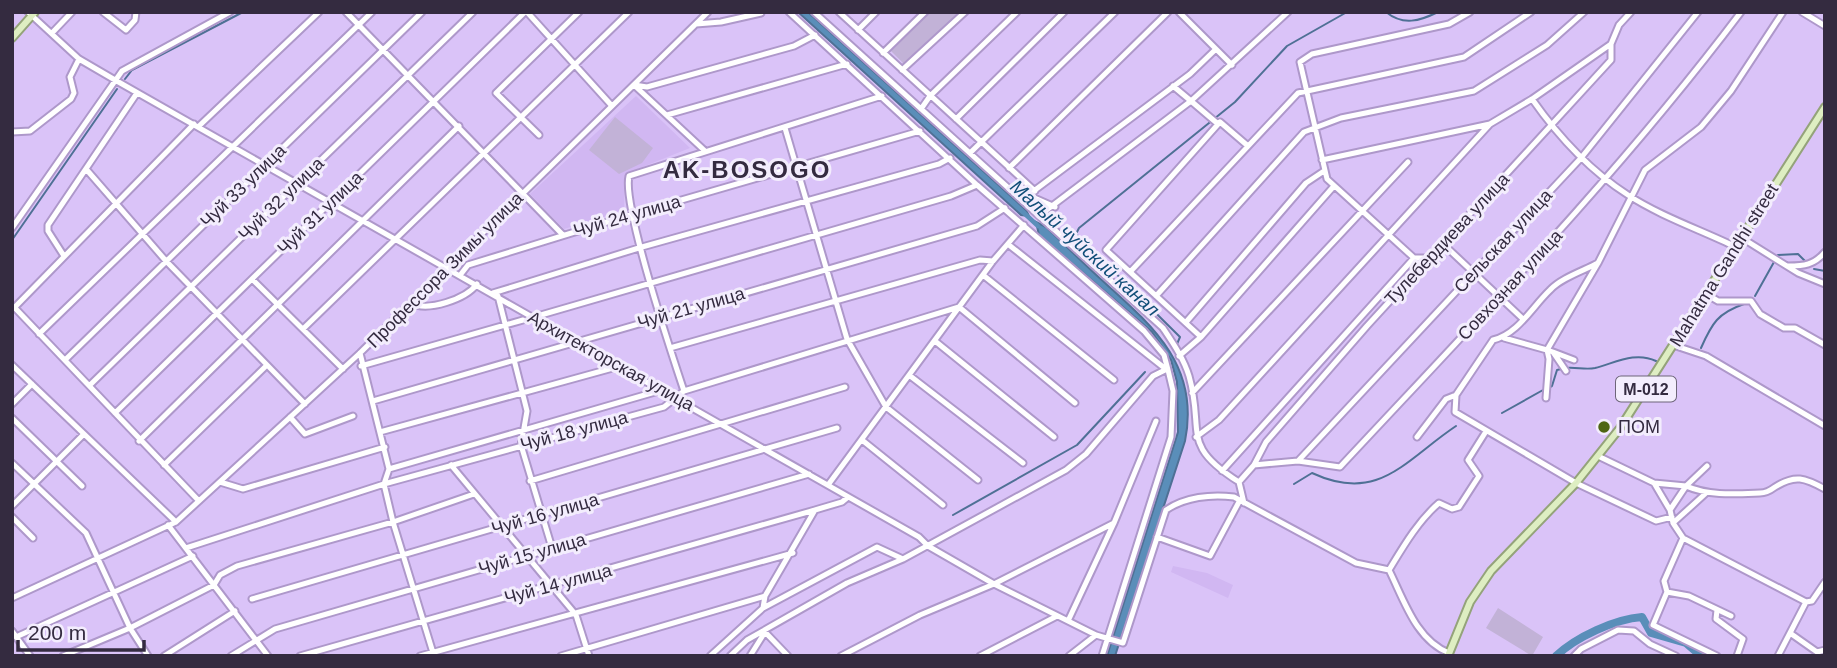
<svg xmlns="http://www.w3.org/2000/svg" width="1837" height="668" viewBox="0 0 1837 668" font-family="Arial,sans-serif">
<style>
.built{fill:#d1b7f2}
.green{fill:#c2b2d7}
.water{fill:#5a8eb9;stroke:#4f7095;stroke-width:2}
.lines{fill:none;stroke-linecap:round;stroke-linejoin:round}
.stream{stroke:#4f7095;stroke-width:2}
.canal{stroke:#5a8eb9;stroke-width:4.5}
.river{stroke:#5a8eb9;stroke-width:8}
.minor-casing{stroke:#ae98ca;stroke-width:9}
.major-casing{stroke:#94a37a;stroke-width:10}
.minor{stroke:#fff;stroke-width:5}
.major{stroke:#deeec2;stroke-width:6}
.poi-dot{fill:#4e6514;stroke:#f3edfd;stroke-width:2.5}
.labels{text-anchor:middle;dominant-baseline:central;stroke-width:6;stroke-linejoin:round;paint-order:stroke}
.shield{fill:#f3edfd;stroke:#6d6579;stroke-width:2}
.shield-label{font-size:16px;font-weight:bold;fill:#342b40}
.street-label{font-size:18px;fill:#342b40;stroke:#f3edfd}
.poi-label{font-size:18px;fill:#342b40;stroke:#f3edfd;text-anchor:start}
.water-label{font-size:19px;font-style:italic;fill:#114e78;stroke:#f3edfd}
.district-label{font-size:24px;font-weight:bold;letter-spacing:2px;fill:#342b40;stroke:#f3edfd}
</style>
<rect width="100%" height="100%" fill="#dac3f8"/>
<path class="built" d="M636,96l54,52 -65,26 -1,37 -60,18 -34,-35z
M1173,566l34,7 26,12 -5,13 -57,-26z"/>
<path class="green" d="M930,12h29l-54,53 -14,-14z
M615,117l38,31 -11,15 -23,11 -30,-24z
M1498,608l45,29 -11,19 -46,-28z"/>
<path class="water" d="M798,12h10l218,198 3,6 -8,-1z
M1036,222l10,5c20,19 39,38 59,56 49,44 95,84 80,158l-70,215h-8l71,-224 -1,-50 -6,-22 -19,-28 -113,-97z"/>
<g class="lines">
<path class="stream" d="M1386,12c17,14 34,9 52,0
M125,79l7,-9 111,-58
M12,240l105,-151
M1778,255l20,-1 7,7
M1814,269l11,2
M1755,296l19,-34
M1177,344l3,-7 -104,-103 3,-6 156,-126 52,-56 60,-34
M1701,348c11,-25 17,-35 43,-44
M1566,368c10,-1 20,2 29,0 20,-5 40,-17 61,-7
M1548,388l4,-2 5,-16 4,-1
M1502,413l41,-23
M1294,484l18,-11c67,31 93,-13 144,-47
M953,515l124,-70 68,-73"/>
<path class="canal" d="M1024,213l14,13"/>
<path class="river" d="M1556,656c20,-19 59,-37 86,-39l9,16 35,10 15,13"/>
<defs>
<path id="minor" d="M28,12l51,47 36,21 804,457 9,9 66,38 102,51 27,8 43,-133c19,-13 45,-16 68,-13l122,66 33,7c15,30 27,70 60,83
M103,12l23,18 9,-10 1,-8
M346,12l217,223
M527,12l85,94
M789,12l188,173 167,146 20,24 4,15 5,21 -2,46 -69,219
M814,12l349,316c10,15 21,31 26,48 16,56 -10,68 50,106l5,21
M839,12l196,179
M1179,12l53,53
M1802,12l23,14
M696,24l25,-2 40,-9
M858,30l18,-18
M52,33l20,-21
M883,53l42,-41
M902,70l63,-58
M634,85l13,2 147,-41 21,-11
M634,85l71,66
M1173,86l18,15 97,-89
M1532,99c26,37 57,71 96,96 32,21 73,35 108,52
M921,109l9,-13 87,-84
M667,115l180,-51
M956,119l108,-107
M198,127l121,-115
M785,128l62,211 39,68 92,73
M12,132l18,-1 41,-32 3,-6 -4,-16 9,-18
M539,135l-43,-42 83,-81
M970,153l145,-141
M1322,160l168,-36 42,-25 79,-55
M1009,168l159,-156
M86,169l80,92 139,143
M1030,196l25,11
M1023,199l167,-125 26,-25
M1040,215l151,-114 27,23
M12,228l110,-157 108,-59
M1742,238l56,35 27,11
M1442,243l81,76
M1009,245l158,125
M64,256l-16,-25v-6l89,-132
M1428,258h-14l-87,-79 -27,-117 12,-8 137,-30 21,-12
M1598,263c-15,8 -37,15 -48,27 -18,17 -32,44 -57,50l-37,55 -1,17 121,71 80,38 16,-4
M1788,266c16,0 26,-1 37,-14
M1131,271l167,-178 166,-36 67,-45
M461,274l7,-9 165,-51 287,-83
M983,275l131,105
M252,279l91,90
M493,293l149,-46 297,-83 11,-6
M1706,294l12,7h33l9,13 24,14h11l30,17
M498,296l29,115 -6,34 31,103
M1156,296l148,-164 37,-14 133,-27 73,-46 37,-33
M411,303c17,9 55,-4 66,-19
M14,308l180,-184
M15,308l184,193
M534,317l417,-121 26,-11
M1187,321l119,-138 18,-12
M303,329l326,-317
M39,334l333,-322
M1201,337l-95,-87 114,-128 28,24
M1504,338l43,12 51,-87 47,-93 56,-43 30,-36 52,-79
M935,341l119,96
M1673,345l33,11 119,70
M670,348l310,-88 13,1
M1547,350l6,2 13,19
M1553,352l21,8
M360,353l29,116 -5,15 9,38 41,134
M1179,356l22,-19 133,-151
M65,360l357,-348
M12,365l164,157
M361,366l162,-46
M909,375l114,88
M90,385l383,-373
M684,391c-12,-36 -62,-187 -55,-215l253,-80
M1192,393l216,-231
M1546,398l3,-39 -2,-9
M373,401l604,-175 28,-18
M12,404l20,-20
M115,413l410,-401
M290,417l15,17 48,-18
M12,418l70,68
M380,432l240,-66
M1196,437l23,-17 271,-296
M1417,437l29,-38 10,-4
M862,440l81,65
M139,441l320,-315
M1598,456l56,27 32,3 21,-20
M1298,461l283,-303 117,-146
M12,463l74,70 44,95 18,28
M164,465l103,-100
M451,465l125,150 13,41
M1254,465l12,-23 101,-116 244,-266v-16l8,-19 12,-13
M389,469l273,-79
M1222,471l192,-213
M530,481l315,-94
M220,482l23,7 142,-42
M1239,482l15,-17 44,-4 42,6c138,-148 279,-293 401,-455
M1654,483l16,27
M828,485l165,-224 31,-36
M12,506l72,-72
M12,517l21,21
M1673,523l32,-29
M168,525l100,131
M1157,537l53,19 30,-56
M1683,538l-19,43 3,11 -14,33 64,31
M186,548l198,-64 280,-77 20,-16 275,-84 116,96
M1389,570c14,-23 29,-49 50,-67l13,6 7,-2 20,-31 -11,-16 17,-27
M1667,592l22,4 42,20
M12,598l164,-76 184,-169 348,-341
M252,599l585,-171
M1806,602l-123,-64 -10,-15 -3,-13 16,-24c23,10 49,8 74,7 5,0 11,-3 15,-6 20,-13 30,-9 50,2
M763,608l2,-12 50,-86 27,-8 6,-5
M1717,610l-1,9 27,20 -6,17
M1068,621l46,-98 42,-102
M12,631l18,25
M1790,633l27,19 8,-2
M16,637l177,-81
M63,656l67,-28 84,-43 6,-10 17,-9 156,-44 81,-28
M164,656l71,-45
M231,656l44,-27 534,-155
M300,656l515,-146
M420,656l373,-103
M561,656l204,-60
M710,656l53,-48 114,-61 26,12
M730,656l17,-16 100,-57 56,-24 163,-89 20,-16 67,-78 12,-6
M750,656l15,-24 23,24
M841,656l79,-41 74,-31 120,-61
M980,656l77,-40
M1069,656l27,-21
M1574,656l7,-7 37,-19 16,1 16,13 26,12
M1778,656l28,-54 6,-1 13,-19"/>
<path id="major" d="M12,38l23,-26
M1448,656l22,-54 21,-31 85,-88 44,-55 205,-321"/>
</defs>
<use href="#minor" class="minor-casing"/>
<use href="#major" class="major-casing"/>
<use href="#minor" class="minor"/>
<use href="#major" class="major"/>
</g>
<circle class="poi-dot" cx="1604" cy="427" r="7"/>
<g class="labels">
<rect class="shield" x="1616" y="376.5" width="60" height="25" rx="5"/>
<g class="shield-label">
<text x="1646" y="389">М-012</text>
</g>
<g class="street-label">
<text transform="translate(243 186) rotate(-44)">Чуй 33 улица</text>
<text transform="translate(281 199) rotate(-44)">Чуй 32 улица</text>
<text transform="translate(320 213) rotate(-44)">Чуй 31 улица</text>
<text transform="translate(627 216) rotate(-16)">Чуй 24 улица</text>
<text transform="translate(1447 239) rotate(-47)">Тулебердиева улица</text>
<text transform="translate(1503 241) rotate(-47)">Сельская улица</text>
<text transform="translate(1724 265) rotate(-58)">Mahatma Gandhi street</text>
<text transform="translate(445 270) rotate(-45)">Профессора Зимы улица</text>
<text transform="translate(1510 285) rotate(-47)">Совхозная улица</text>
<text transform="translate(691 308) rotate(-16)">Чуй 21 улица</text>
<text transform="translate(611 361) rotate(29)">Архитекторская улица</text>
<text transform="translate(574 431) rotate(-15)">Чуй 18 улица</text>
<text transform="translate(545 514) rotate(-16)">Чуй 16 улица</text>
<text transform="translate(532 554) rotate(-16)">Чуй 15 улица</text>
<text transform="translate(558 584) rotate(-15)">Чуй 14 улица</text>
</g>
<g class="poi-label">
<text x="1618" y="427">ПОМ</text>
</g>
<g class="water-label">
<text transform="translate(1085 248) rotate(42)">Малый чуйский канал</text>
</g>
<g class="district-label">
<text x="747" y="169">AK-BOSOGO</text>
</g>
</g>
<rect width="1837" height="668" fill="none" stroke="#342b40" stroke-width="28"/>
<path d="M18 640v10h126v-10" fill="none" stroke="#342b40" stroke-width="3.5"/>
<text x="28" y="640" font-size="21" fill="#342b40" stroke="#f3edfd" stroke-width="5" paint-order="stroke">200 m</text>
</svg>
